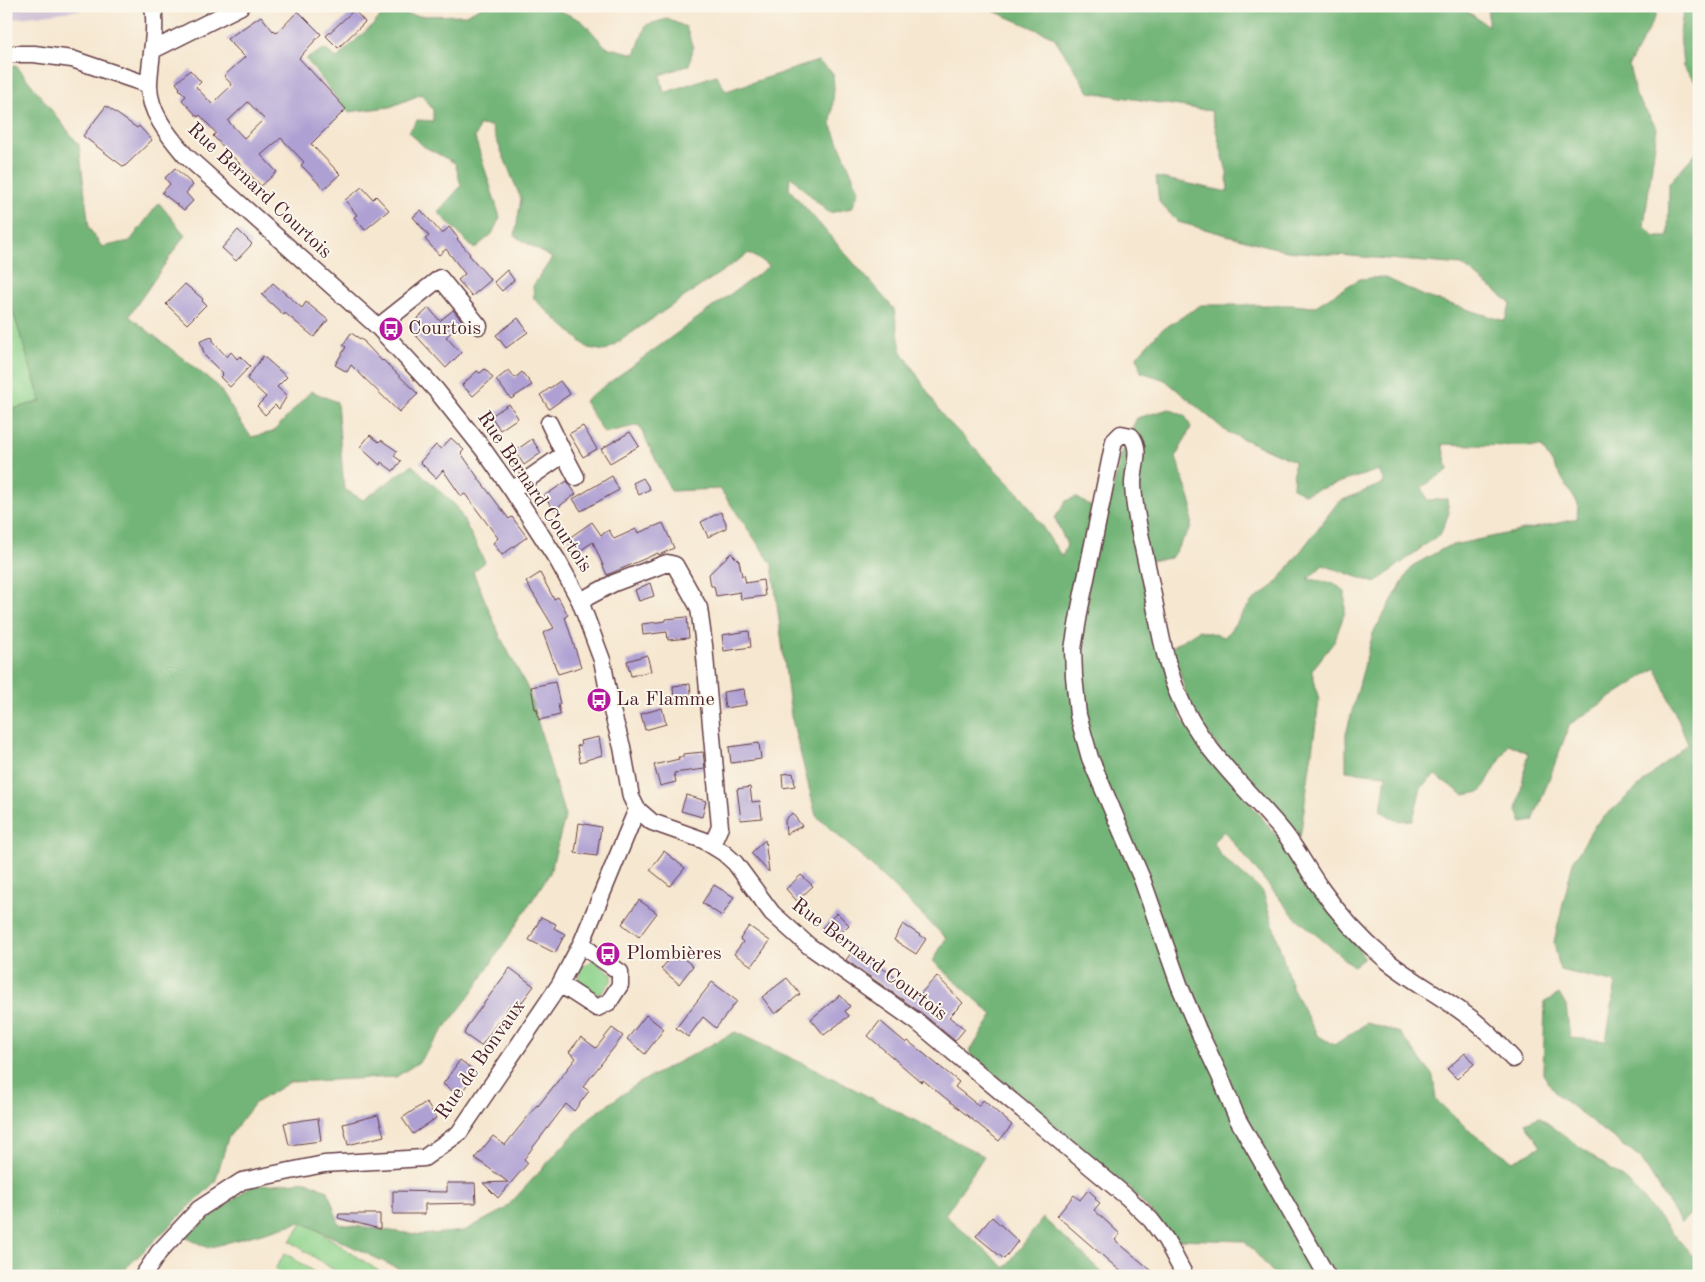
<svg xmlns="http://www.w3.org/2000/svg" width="1705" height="1282" viewBox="0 0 1705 1282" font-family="'Old Standard TT',serif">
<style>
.industrial{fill:#ccbed3}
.green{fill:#8fd38c;stroke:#6c795c}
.forest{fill:#73b578;stroke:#5e6a52}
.building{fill:#afa0d3;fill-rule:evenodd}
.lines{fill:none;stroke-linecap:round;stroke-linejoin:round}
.street-casing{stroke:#643d44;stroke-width:19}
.street{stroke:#fff;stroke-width:16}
.rail-casing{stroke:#4a1f2b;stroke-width:5.5}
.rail{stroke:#fbf7ec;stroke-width:4;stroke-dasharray:11;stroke-linecap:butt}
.labels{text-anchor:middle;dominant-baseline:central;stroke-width:4;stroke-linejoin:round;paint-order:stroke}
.street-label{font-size:20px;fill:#4a1f2b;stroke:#fbf7ec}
.poi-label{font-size:20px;fill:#4a1f2b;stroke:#fbf7ec;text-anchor:start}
</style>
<rect width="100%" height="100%" fill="#fbf7ec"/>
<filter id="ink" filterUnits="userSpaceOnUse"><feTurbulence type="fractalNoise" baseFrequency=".02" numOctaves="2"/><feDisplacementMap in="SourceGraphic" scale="10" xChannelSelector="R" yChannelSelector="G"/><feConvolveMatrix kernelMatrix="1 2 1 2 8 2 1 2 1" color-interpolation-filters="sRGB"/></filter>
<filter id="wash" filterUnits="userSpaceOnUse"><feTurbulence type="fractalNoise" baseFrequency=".0096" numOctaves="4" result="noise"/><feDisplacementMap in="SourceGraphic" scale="20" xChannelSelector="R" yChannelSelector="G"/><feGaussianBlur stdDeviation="1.12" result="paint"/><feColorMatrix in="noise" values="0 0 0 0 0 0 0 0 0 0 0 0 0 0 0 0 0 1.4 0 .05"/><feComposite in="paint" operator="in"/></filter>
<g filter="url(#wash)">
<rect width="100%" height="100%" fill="#f6e7d0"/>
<path class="industrial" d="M6,6h104l-104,14z"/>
<path class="green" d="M6,289l35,113 -35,9z
M594,960l18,14v6l-12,15 -22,-12 2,-15z
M304,1221l82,55h-43l-53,-35z
M285,1253l35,23h-34l-11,-7z"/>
<path class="forest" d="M483,6h67l32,15 24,26 29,7 11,-29 21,-6 19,8 7,21 -4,17 -29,10 4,18 52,-18 10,16 92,-30 15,12 1,16 -3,35 28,67 -7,17 -23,5 -39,-37 -1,13 105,120 7,41 42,66 81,83 38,58 5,-12 -12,-27 11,-17 10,-4 30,19 18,-71 13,-27 32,-9 16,7 6,11 -15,30 16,49 -1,21 -20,31 -31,4 41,156 98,121 86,119 -12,8 -60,-51 -69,-84 -11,11 9,15 41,35 29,96 25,47 17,10 33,-22 33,10 33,43 3,24 36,33 41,28 28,-14 -16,-24 14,-6 88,64 72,82v13h-423l-31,-35 -70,-2 -44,-49 -162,-137 24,-38 -60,-54 13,-23 -86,-83 -44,-39 -25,-101 -19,-151 -52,-75 -49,2 -32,-66 -35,8 -20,-32 185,-135 -20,-13 -144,98 -17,-3 -54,-49 -1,-13 19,-28 -37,-22 6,-37 -30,-73 -12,-1 -4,13 25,79 -8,17 -18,15 -36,-37 23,-26 -6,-23 -32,-17 -14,-14 8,-12 16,1v-11l-11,-16 -32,13 -42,5 -42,-53 18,-10 13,9 50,-47 32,5 47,-1z
M982,6h478l28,20v-16l-3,-4h171v9l-27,50 7,31 21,32 -13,98 11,11h13l1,-54 30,-34v1057l-18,17 -40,-64 -85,-65 -13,-20 2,-72 14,-8 7,12 4,32 36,3 10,-58 -56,-13 -6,-28 19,-80 22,-37 93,-82 -32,-75 -86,56 -37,97 -11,2 -5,-12 11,-58 -19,-9 -28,48 -17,3 -29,-20 -14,12 -8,33 -16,1 -16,-10 5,-36 -40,-4v-37l27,-101 39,-67 36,-20 129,-27 1,-15 -36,-57 -100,-3 6,26 -26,17 5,13 20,-1 2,14 -8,20 -66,50 -52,-18 -15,14 26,4 11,9v20l-11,30 -22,28 7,31 -19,137 -80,-87 -31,-48 -17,-56 27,-17 26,7 27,-36 23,-16 63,-83 46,-19 -5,-13 -75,24 -11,-6 1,-27 -67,-29 -62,-52 -24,-8 -4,-16 23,-25 41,-26h91l22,2 45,-28 25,-2 40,19 81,25 6,-18 -49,-38 -175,-14 -109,-29 -19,-20 -3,-25 72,15 -1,-20 -16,-61 -122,-19 -35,-55z
M1684,6h15v80l-16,-19 -3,-35z
M16,65l63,80 10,83 13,19 28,-6 29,-38 26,32 -56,81 89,70 18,29 15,22 22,-5 38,-41 26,11 7,87 19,11 49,-35 45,42 28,55 -12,10 28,66 28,53 36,126 -15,56 -79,121 -52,68 -23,15 -106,5 -35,21 -27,35 -13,44 -89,86 3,8h-123v-865l35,-10 -35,-112v-222z
M735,1032l82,38 167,86 -39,59 60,53 38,-50 63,58h-707l4,-5 -102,-49 -93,26 -23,-11 66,-51 56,-5 21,10 11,33 82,11 43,-4 41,-22 84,-91 48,-34z"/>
<g id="blocks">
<path class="building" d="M354,10l11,12 -27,26 -12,-12z
M298,11l23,23 -22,24 47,51 -35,35 29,30 -16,15 -23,-24 3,-3 -23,-24 -20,17 16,17 -16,14 -48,-50 3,-3 -16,-18 -2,2 -16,-17 4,-4 -7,-7 1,-1 -4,-5 14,-13 11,12 -5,5 16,17 20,-19 -8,-9 21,-19 -18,-18 34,-23 12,15 1,-1 3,3zM248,102l16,17 -20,19 -16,-17z
M106,106l31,22 2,-2 13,14 -28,27 -41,-31z
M175,168l18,17 -7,8 7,8 -9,9 -22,-17 8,-9 -5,-6z
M362,187l11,12 3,-3 13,14 -24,20 -11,-13 3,-2 -12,-15z
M421,210l21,24 7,-7 9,11 -1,1 13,15 -1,1 22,25 -19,16 -14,-16 7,-6 -19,-25 -7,6 -14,-16 4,-3 -16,-19z
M238,230l14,14 -16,17 -14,-13z
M507,270l7,10 -12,11 -8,-9z
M273,283l29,25 4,-6 22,18 -14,17 -29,-24 -1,2 -22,-20z
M185,284l18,15 -1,2 4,4 -19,19 -21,-20z
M429,308l11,13 13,-11 10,12 -17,15 15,16 -15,15 -38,-41z
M518,318l10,14 -22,16 -10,-13z
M351,333l14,9v1l17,18 1,-1 35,34 -19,18 -48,-47 -4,7 -12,-7 11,-18 -3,-2z
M212,337l2,6 13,14 4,-5 6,7 3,-3 10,10 -20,21 -10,-10 3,-3 -18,-18 -5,-15z
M263,356l24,21 -10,10 10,9 -8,13 -4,-4 -10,10 -8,-9 9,-9 -19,-18z
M485,369l8,9 -20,18 -11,-11 15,-14 3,2z
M509,370l6,8 7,-6 10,13 -21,14 -15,-19z
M560,381l10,13 -21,15 -9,-14z
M509,404l9,14 -18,12 -9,-14z
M583,426l14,23 -14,8 -14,-23z
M630,432l9,14 -29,17 -9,-14z
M370,435l9,7 2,-2 16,11 -3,5 7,5 -8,10 -12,-9 -1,3 -20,-18z
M451,438l13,12 -3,3 20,29 28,37 3,-2 15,20 -25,18 -9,-12 5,-5 -33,-44 -4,2 -18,-26 -7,8 -16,-16 16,-17 5,4z
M532,439l9,14 -17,12 -9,-14z
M612,476l7,14 -38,21 -8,-12z
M643,478l7,11 -11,6 -6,-12z
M567,481l9,13 -22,16 -10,-14z
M721,512l5,11v5l-18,9 -7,-15z
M592,522l9,13 8,-5 5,9 22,-10 2,4 25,-10 11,25 -15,7 -1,-2 -51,22 -14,-33 -15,10 -9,-14z
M731,553l8,8 3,15 2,-1 2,8 17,-3 2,16 -24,3 -1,-7 -24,4 -2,-10h-3l-2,-12z
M540,573l14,26 4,-2 10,18 -3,2 16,50 -23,7 -15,-41 11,-5 -28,-46z
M650,583l4,13 -15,5 -4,-11z
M687,617l2,21 -21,2 -1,-8 -24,3 -1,-11 24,-3v-2z
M749,631l2,16 -27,4 -2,-16z
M647,655l4,16 -20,5 -4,-15z
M555,682l5,22h-2l2,11 -21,5 -2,-11h-2l-4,-22z
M690,684l2,16 -18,2 -1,-16z
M744,689l2,16 -21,3 -2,-16z
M662,708l4,16 -21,6 -4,-16z
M599,737l3,18 -22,7 -3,-16 4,-1 -1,-4z
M759,743l2,16 -30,4 -2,-16z
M703,752l2,17 -31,4 2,9 -16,4 -6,-21 25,-6 -1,-2h5v-3z
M793,773l2,13 -12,2 -1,-14z
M750,787l2,15 8,-1 2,17 -21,2 -4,-31z
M686,795l20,6 -4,16 -21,-6z
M792,813l10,13 -16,8 -1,-14z
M579,823l22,4 -4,29 -22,-3z
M765,840l4,32 -18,-19z
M664,851l21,17 -15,18 -20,-16z
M801,875l12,11 -16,15 -11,-12z
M714,885l20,12 -12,19 -20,-13z
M639,900l18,13 -18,24 -17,-13z
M837,913l12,12 -16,15 -11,-12z
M541,917l15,7 -2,4 11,6 -10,19 -26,-13z
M903,924l23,15 -10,15 -22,-14z
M749,926l21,15 -18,25 -18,-12 9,-12 -3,-3z
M855,948l64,47 18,-19 26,27 -14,14 16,12 -10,12 -32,-27 -77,-54z
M675,952l18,14 -14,18 -18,-15z
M510,968l24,18 -18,24 -6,-5 -29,41 -17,-12 4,-9z
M787,978l13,16 -25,20 -13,-17z
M712,982l25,19 -21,27 -13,-11 -15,20 -12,-9z
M840,995l10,11 -5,5 4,5 -25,19 -13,-16z
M646,1015l18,14 -19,25 -18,-15z
M880,1021l26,22 2,-2 51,41 -4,5 24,19 4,-6 29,25 -13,16 -76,-61 -2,2 -53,-46z
M612,1028l11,8 -40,51 6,4 -15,20 -8,-7 -42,55 4,4 -30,35 -15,-15 25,-1 -33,-24 18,-22 12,9 32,-40 1,1 38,-48 -7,-6 12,-15 15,11z
M1465,1053l9,11 -17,15 -10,-10z
M460,1060l16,12 -17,24 -16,-12z
M426,1102l10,16 -23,16 -11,-16z
M378,1115l6,21 -36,9 -5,-21z
M318,1118l3,23 -32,4 -5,-22z
M447,1183h28l1,20 -51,1v10h-32v-23l54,1z
M1088,1190l8,7 -1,2 5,4 -6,7 26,24 -5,6 43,36h-32l-69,-60 17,-21 6,5z
M339,1214h41v15l-42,-11z
M992,1217l26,24 -14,18 -28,-23z"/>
</g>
</g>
<g filter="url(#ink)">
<use href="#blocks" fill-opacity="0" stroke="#643d44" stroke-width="1"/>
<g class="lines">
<defs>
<path id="street" d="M153,6c4,26 -3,52 -4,77 -1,28 19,52 36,72l193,172 58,63 47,59 29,41 46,71 22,40 22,59 10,51 10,36 9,50 6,12 15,13 51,18 21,13 11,10 37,50 37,33 108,76 210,175 24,23 15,20 19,36
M153,50l88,-44
M6,54h28l38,5 77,26
M378,327l62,-49 39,48
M549,423l15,31
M512,490l52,-36 12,23
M580,601l34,-18 53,-20 8,2 24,43 5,37 16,182 -8,18
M560,984l37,24 12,-6 11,-17v-13l-29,-20 -9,-10
M143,1276l16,-24 40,-43 43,-28 82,-17 100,-6 35,-25 101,-149 22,-42 55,-133
M1327,1276l-90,-158 -17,-42 -21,-44 -19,-45 -38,-108 -52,-121 -12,-43 -4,-39 -1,-27 7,-41 34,-167 7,-7 10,2c11,14 2,31 2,48 1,30 10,61 16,91 8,38 14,84 29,119 22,55 70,95 107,140 13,17 22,35 34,52 18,26 42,53 67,74 25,20 53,35 79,54 18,12 33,29 48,45"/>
</defs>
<use href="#street" class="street-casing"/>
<use href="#street" class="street"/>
<defs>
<path id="rail" d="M6,8l12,-2"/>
</defs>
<use href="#rail" class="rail-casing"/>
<use href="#rail" class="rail"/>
</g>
</g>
<defs>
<symbol id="bus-disc" viewBox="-11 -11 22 22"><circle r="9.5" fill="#b5179e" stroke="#fbf7ec"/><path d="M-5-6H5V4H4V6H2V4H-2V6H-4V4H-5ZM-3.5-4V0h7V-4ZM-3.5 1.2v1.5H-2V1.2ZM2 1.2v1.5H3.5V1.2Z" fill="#fff"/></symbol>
</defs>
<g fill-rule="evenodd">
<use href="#bus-disc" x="377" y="315" width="28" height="28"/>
<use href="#bus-disc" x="585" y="686" width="28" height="28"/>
<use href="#bus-disc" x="594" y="940" width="28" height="28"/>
</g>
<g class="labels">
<g class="street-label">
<text transform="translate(259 191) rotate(43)">Rue Bernard Courtois</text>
<text transform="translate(534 492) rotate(56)">Rue Bernard Courtois</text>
<text transform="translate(869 960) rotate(37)">Rue Bernard Courtois</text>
<text transform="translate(481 1060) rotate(-55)">Rue de Bonvaux</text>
</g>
<g class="poi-label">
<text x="408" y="329">Courtois</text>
<text x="616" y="700">La Flamme</text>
<text x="626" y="954">Plombières</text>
</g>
</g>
<rect width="1705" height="1282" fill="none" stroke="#fbf7ec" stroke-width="25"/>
</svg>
